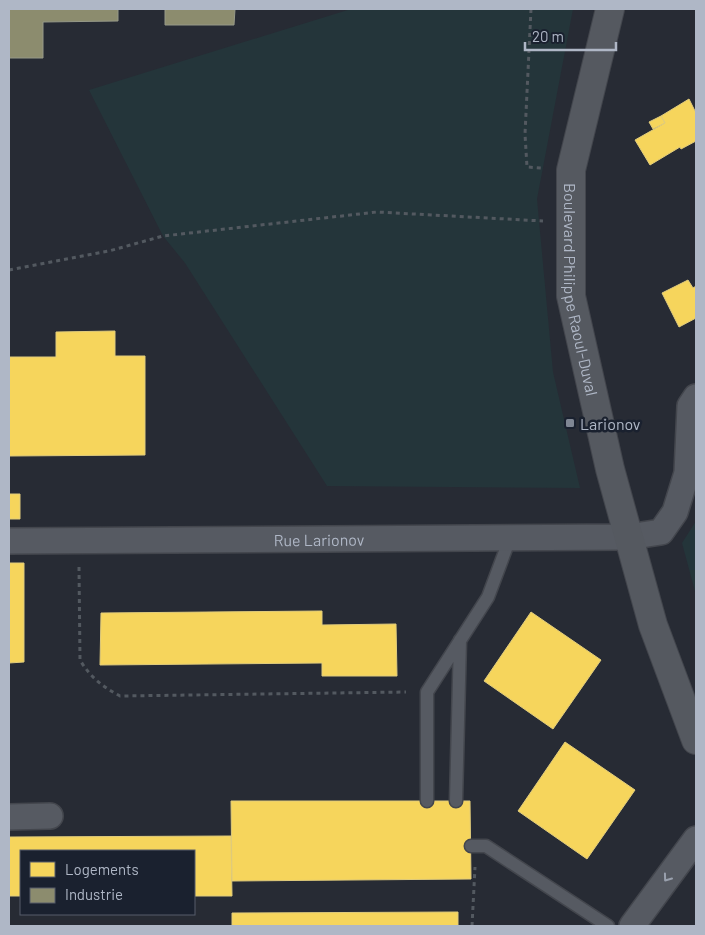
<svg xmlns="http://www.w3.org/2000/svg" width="705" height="935" viewBox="0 0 705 935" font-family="Barlow,sans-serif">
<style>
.green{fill:#24353a}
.homes{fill:#f6d55c;stroke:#e1cc7c}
.industry{fill:#8c8c6e;stroke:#969988}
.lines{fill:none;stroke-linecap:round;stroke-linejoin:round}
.lane-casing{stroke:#43464d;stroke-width:15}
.street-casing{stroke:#43464d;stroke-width:28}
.secondary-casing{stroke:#43464d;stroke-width:30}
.path{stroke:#535960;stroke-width:3;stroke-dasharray:4 4;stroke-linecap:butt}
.lane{stroke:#565a62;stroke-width:12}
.street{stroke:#565a62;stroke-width:25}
.secondary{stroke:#555960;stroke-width:28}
.oneway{stroke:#99a0ad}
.poi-dot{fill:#7f8693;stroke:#1a212f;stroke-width:2}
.labels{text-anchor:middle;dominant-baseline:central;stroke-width:5;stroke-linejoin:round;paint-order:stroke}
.street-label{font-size:16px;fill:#afb7c6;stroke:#1a212f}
.poi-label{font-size:16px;fill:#afb7c6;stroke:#1a212f;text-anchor:start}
</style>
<rect width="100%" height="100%" fill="#272b34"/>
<path class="green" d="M351,9h222l-36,190 16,173 27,116 -253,-2 -142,-223 -22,-27 -74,-146z
M696,521v74l-14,-52z"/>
<path class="homes" d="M689,99l7,14v28l-15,8 -1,-2 -30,18 -15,-25 30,-17 -4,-7z
M661,116l4,7 -12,6 -4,-7z
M688,280l5,8 3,-2v32l-17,9 -17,-34z
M115,331v25h30v99l-136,1v-99h47v-25z
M9,494h11v25h-11z
M9,563h15v99l-15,1z
M322,611v14l74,-1 1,52h-75v-13l-222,2 1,-52z
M531,612l70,48 -48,69 -69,-48z
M565,742l70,48 -48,69 -69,-48z
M231,801h239l1,78 -239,2z
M231,836l1,60h-38v-45h-173v45h-12v-59z
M458,912v14h-226v-13z"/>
<path class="industry" d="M9,9h109v12l-75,1v36h-34z
M165,9h70l-1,16h-69z"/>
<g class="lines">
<defs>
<path id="lane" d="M427,801v-109l61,-95 22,-59
M456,801l4,-161
M471,846h15l122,80"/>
<g id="street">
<path id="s1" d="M9,541l619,-4 33,-5 14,-20 12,-39 3,-67 6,-9"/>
<path d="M9,817l41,-1"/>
<path d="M632,926l64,-87"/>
</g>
<g id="secondary">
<path id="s2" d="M610,9l-39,161v126l39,173 43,156 43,115"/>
</g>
</defs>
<use href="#lane" class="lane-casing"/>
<use href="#street" class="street-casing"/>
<use href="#secondary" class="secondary-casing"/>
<path class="path" d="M531,9l-6,125 2,33 15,1
M9,270l100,-19 54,-15 214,-24 166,9
M79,567l1,93c10,17 23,27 40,36l286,-4
M472,926l3,-59"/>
<use href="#lane" class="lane"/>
<use href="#street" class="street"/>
<use href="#secondary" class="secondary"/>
</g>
<defs><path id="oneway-chevron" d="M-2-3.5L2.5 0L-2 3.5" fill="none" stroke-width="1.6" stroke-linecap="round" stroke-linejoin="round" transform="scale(1.25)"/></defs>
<use class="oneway" href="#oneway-chevron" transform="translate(667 878) rotate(126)"/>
<rect class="poi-dot" x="565" y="418" width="10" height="10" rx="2.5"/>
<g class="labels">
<g class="street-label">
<text stroke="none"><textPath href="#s2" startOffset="286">Boulevard Philippe Raoul-Duval</textPath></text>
<text stroke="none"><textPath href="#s1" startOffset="310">Rue Larionov</textPath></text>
</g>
<g class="poi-label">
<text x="580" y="423">Larionov</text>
</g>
</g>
<rect width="705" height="935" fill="none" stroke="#afb7c6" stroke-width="20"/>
<rect x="20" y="850" width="175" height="65" fill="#1a212f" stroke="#565d6b"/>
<rect x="30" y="862" width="25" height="15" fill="#f6d55c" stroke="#565d6b"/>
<text x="65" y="875" font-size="15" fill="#afb7c6">Logements</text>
<rect x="30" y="888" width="25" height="15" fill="#8c8c6e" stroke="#565d6b"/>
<text x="65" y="900" font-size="15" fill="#afb7c6">Industrie</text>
<path d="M525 42v8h91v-8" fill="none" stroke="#afb7c6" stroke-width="2.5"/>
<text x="532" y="42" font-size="15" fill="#afb7c6" stroke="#1a212f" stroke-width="4" paint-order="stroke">20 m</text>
</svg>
